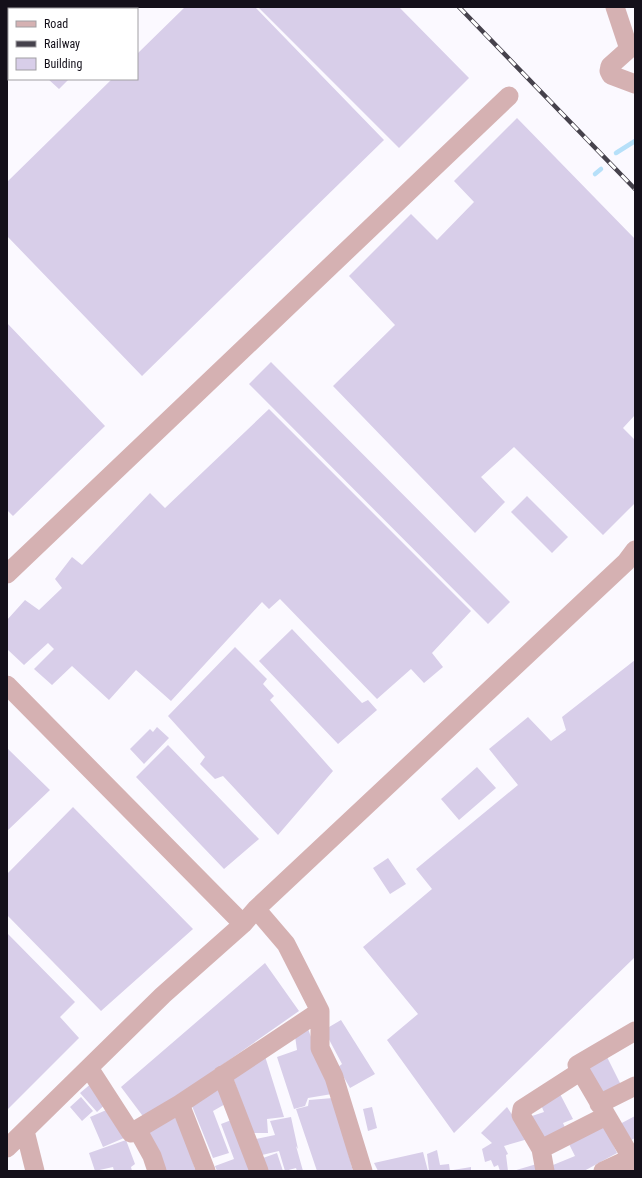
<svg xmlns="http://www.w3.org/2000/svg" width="642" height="1178" viewBox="0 0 642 1178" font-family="'Roboto Condensed',sans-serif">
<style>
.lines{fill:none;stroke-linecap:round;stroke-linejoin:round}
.stream{stroke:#b6e0f9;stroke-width:4.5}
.building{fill:#d8cee9}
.minor{stroke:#d5b1b2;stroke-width:19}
.rail-casing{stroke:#46424c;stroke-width:4.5}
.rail{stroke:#fff;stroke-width:3;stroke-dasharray:9;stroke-linecap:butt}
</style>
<rect width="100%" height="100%" fill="#fbf9ff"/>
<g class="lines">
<path class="stream" d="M616,153l19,-12
M595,174l6,-5"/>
</g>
<path class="building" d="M185,7h70l129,133 -242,236 -135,-140v-54l105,-103h25v-25z
M258,7h141l70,71 -70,70z
M7,46l2,2v20l-2,2z
M48,79h21l-10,10z
M517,118l118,121v176l-12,13 12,12v63l-32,32 -89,-88 -33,30 24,25 -30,31 -142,-147 62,-61 -46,-49 62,-62 26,26 37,-38 -20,-21z
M7,323l98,103 -92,90 -6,-6z
M271,362l239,240 -22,22 -239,-240z
M269,409l202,202 -39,42 11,14 -19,16 -13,-14 -34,30 -97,-100 -11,10 -7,-7 -91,99 -35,-31 -27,30 -37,-34 -20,19 -18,-16 20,-20 -6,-6 -24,22 -17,-16v-29l18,-20 14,10 23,-22 -7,-9 17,-22 10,8 68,-72 15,15z
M527,496l41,41 -16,16 -41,-41z
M292,629l70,74 6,-3 9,10 -39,34 -79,-83z
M235,647l32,32 -4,5 11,12 -4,4 63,71 -55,64 -55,-59 -8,3 -15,-15 5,-7 -37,-41z
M635,660v297l-181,176 -67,-93 31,-26 -55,-67 69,-58 -16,-20 102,-84 -29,-36 39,-32 23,24 15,-11 -4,-13z
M157,727l12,11 -25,26 -14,-15 20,-20 3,3z
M168,745l91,94 -35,30 -88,-92z
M7,748l43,42 -43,41z
M477,767l19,21 -37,32 -18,-21z
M73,807l120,122 -92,82 -94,-96v-41z
M388,858l18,26 -16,10 -17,-26z
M7,933l68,69 -15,15 19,21 -72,72z
M265,963l34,48 -154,108 -24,-32z
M341,1020l34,54 -25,14 -12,-21 4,-3 -18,-34z
M307,1026l25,68 -24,4 -3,8 -11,3 -17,-52 20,-7 -3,-21z
M264,1053l20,64 -17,2 1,14h-15l-22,-61z
M606,1055l16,32 -21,10 -16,-31z
M220,1081l7,22 -14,8 16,42 -16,5 -23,-57z
M93,1082l16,19 -12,11 -17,-19z
M560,1094l13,25 -10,4 4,9 -25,10 -10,-26 12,-4 -3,-7z
M81,1097l12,14 -11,10 -12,-14z
M333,1098l20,73h-36l-21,-62 12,-3 1,-6z
M372,1107l5,21 -9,3 -5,-22z
M507,1107l21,32 -24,7 4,8 -2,1 2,16h-8l-2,-6 -4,2 -3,-7 -6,2 -3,-13 10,-6 -11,-10z
M111,1108l13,30 -21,9 -13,-30z
M177,1114l18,55 6,-2 2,4h-39l-17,-44z
M635,1116v22l-8,4 -9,-17z
M291,1117l7,32 -2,-3 7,25h-6l-1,-3 -11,3 -6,-20 -17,4 -6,-16 19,-4 -5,-14z
M234,1119l19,52h-36l-2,-5 19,-7 -13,-35z
M604,1125l13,28 -33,18h-30l-1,-6 22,-9 -7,-14z
M126,1140l9,24 -4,3 1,4h-18l-1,-4 -18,4 -6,-18z
M437,1150l3,15 9,-1 1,7h-21l-2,-17z
M423,1152l5,19h-50l-4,-8z
M277,1153l6,18h-16l-4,-13z
M540,1163l1,8h-28z
M471,1167v4h-18v-1z"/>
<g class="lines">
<path class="minor" d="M615,7l14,42 -19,17 -1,5 2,4 24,9
M7,574l502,-478
M7,685l236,239
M256,909l30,35 34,67v37l14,29 29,94
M635,1031l-58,34 58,99
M89,1068l42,65 49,-29 140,-93
M222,1075l37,96
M180,1104l26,67
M599,1104l36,-18
M137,1129l15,27 5,15
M25,1131l10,40
M7,1148l156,-153 80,-71 13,-15 370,-347 9,-12
M541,1149l65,-33
M545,1171l-4,-22 -20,-34 1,-6 59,-38
M603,1171l28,-13"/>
<defs>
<path id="rail" d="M459,7l176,182"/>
</defs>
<use href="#rail" class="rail-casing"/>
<use href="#rail" class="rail"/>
</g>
<rect width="642" height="1178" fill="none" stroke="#14101a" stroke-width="16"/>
<rect x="8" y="8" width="130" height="72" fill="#ffffff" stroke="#a19fa3"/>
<rect x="16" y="21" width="20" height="6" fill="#d5b1b2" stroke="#a19fa3"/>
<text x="44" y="28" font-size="12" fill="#14101a">Road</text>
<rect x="16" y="41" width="20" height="6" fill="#46424c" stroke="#a19fa3"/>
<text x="44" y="48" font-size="12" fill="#14101a">Railway</text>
<rect x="16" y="58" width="20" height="12" fill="#d8cee9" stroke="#a19fa3"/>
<text x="44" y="68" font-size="12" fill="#14101a">Building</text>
</svg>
